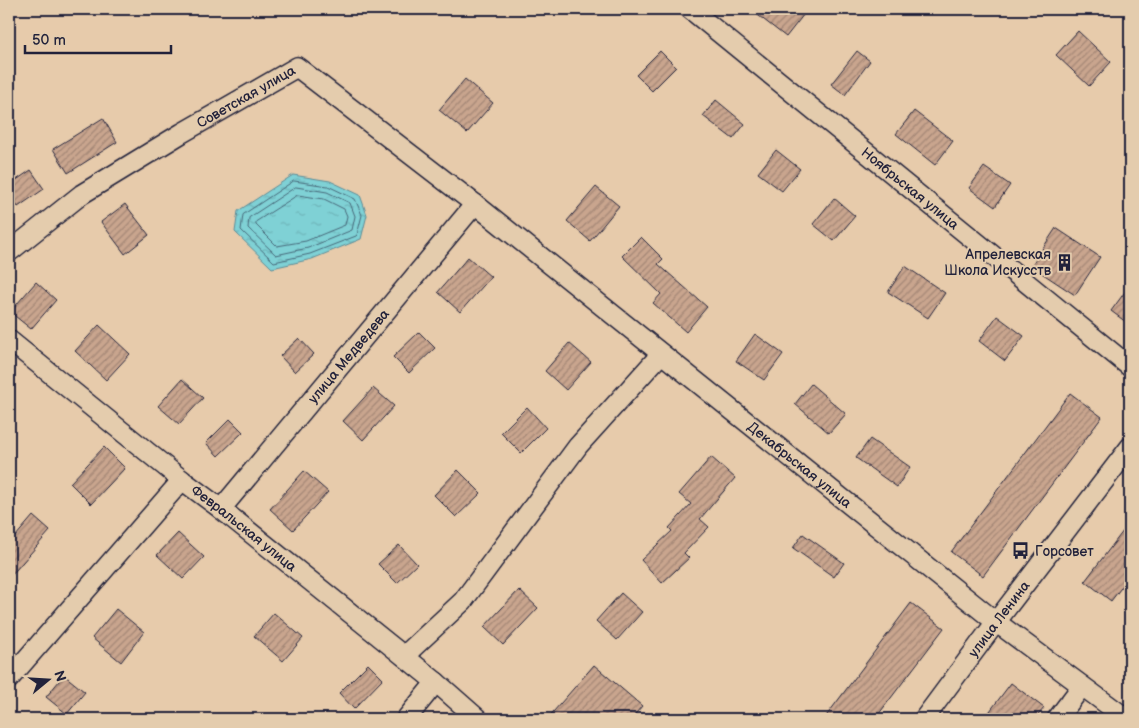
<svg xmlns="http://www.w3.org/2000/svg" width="1139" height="728" viewBox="0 0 1139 728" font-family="'Balsamiq Sans',sans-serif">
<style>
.water{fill:url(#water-ripples);stroke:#5a8b97}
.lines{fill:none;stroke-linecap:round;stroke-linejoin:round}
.shore{stroke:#476879;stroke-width:1}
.building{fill:url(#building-hatch);stroke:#22223b}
.minor-casing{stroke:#22223b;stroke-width:22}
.minor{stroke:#e4ccad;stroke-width:19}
.labels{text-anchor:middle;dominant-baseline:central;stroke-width:4;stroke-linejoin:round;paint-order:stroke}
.street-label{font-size:14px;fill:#22223b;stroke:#e4ccad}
.poi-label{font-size:14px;fill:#22223b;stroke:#e4ccad;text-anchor:end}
</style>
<defs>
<pattern id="water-ripples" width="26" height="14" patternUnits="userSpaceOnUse" patternTransform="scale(1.25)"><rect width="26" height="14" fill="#7fd1d5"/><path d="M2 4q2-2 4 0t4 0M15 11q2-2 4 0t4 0" fill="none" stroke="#6db3b8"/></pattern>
<pattern id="building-hatch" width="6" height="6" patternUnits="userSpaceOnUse" patternTransform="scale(1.25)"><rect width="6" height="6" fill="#c9a58e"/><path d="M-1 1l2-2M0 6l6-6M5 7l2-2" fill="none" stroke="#a38675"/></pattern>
</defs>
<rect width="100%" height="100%" fill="#e7cbab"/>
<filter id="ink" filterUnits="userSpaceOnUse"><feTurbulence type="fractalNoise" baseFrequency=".02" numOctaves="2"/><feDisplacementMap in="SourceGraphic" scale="10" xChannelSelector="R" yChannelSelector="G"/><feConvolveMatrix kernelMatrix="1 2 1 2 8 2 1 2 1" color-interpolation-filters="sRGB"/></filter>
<g filter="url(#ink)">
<path class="water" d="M293,175l37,6 30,14 7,20 -6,24 -49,20 -40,9 -37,-36 3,-21z"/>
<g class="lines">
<path class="shore" d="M294,181l34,5 27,13 7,16 -5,20 -1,1 -46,18 -36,8 -33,-32 2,-15z
M296,187l31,5 23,11 5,13 -3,14 -44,18 -32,7 -28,-27 1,-10z
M298,195l26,4 20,10 3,7 -2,9 -39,16 -29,5 -21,-21v-3z"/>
</g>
<path class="building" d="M750,9h58l-22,28z
M1078,31l33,31 -22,24 -33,-31z
M660,51l16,16 -24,24 -16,-16z
M857,51l13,10 -25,34 -14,-11z
M465,79l28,24 -26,30 -28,-23z
M716,100l29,24 -12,15 -30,-23z
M914,111l39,30 -18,24 -39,-31z
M103,118l14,24 -49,31 -15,-24z
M776,150l24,19 -18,22 -24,-18z
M984,167l26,18 -15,22 -26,-19z
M31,170l13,19 -26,18 -9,-13v-9z
M596,187l23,19 -29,35 -23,-20z
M834,198l21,18 -21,25 -21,-17z
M125,204l24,31 -24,19 -24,-32z
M1056,228l44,29 -25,38 -44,-29z
M641,237l22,22 -5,5 49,43 -21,25 -33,-29 8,-9 -39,-38z
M468,257l23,20 -31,35 -22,-20z
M905,266l40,27 -17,25 -40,-26z
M36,282l20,18 -25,29 -21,-17z
M1130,285v40l-19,-14z
M997,316l27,20 -19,25 -26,-20z
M99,325l31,29 -24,26 -31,-29z
M419,332l16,16 -26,25 -16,-16z
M755,334l28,20 -19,26 -28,-19z
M299,338l15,16 -19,18 -15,-16z
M569,343l22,19 -25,28 -21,-19z
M182,379l21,19 -24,26 -21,-18z
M811,384l35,30 -17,19 -34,-29z
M373,388l21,18 -31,34 -20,-19z
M1070,393l32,24 -119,159 -32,-24z
M527,407l19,21 -25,25 -20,-20z
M230,419l13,13 -25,24 -12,-13z
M870,439l40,28 -13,20 -41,-29z
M104,447l21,21 -34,36 -21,-21z
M711,457l24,21 -35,41 9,8 -25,26 5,5 -27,25 -21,-23 31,-29 -3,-3 22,-24 -12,-10z
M458,470l23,23 -25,24 -22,-22z
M304,471l24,21 -35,38 -23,-21z
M33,516l17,15 -41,47v-34z
M1130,522v54l-19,25 -26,-20z
M178,533l26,24 -21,22 -26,-24z
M803,534l41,29 -10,14 -41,-29z
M399,545l18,19 -20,19 -19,-19z
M519,590l19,18 -35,37 -19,-18z
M621,593l21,19 -25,28 -21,-19z
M911,603l33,25 -69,91h-51z
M116,609l28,23 -23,30 -29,-24z
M274,613l29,25 -20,23 -29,-25z
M368,664l15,15 -29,30 -15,-16z
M594,665l48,41 -11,13h-84z
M64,675l21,17 -18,22 -21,-17z
M1011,683l33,25 -9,11h-51z"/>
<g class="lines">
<defs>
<g id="minor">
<path id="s1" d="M690,9l440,358"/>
<path id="s2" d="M9,252l73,-58 100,-61 115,-66 178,137 521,418 131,97"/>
<path id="s3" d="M9,340l173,140 39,29 215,173 42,37"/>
<path id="s4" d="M221,509l254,-305"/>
<path d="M404,656l59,-55 115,-155 83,-92"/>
<path d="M9,679l173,-199"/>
<path d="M406,719l30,-37"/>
<path id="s5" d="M924,719l72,-97 134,-175"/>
<path d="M1057,719l25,-33"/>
</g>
</defs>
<use href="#minor" class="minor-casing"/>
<use href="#minor" class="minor"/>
</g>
</g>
<defs>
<symbol id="building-bare" viewBox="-9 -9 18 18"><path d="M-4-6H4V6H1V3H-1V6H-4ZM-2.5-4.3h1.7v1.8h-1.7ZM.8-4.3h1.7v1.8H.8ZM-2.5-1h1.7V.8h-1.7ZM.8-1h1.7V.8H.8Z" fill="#22223b" stroke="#e4ccad" stroke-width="2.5" paint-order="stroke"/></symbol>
<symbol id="bus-bare" viewBox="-9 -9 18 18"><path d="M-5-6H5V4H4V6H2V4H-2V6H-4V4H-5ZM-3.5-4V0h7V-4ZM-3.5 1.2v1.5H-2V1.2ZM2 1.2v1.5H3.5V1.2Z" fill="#22223b" stroke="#e4ccad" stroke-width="2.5" paint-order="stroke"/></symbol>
</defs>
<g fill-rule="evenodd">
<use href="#building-bare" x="1052" y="250" width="25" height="25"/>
<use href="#bus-bare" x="1008" y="538" width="25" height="25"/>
</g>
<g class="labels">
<g class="street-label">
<text stroke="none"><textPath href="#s2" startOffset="284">Советская улица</textPath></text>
<text stroke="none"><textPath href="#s1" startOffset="284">Ноябрьская улица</textPath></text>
<text stroke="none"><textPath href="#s4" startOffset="199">улица Медведева</textPath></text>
<text stroke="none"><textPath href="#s2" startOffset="984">Декабрьская улица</textPath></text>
<text stroke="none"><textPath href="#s3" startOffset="301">Февральская улица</textPath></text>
<text stroke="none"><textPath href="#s5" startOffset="125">улица Ленина</textPath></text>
</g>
<g class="poi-label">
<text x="1051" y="254">Апрелевская<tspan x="1051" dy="16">Школа Искусств</tspan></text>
<text x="1035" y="551" text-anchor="start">Горсовет</text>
</g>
</g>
<rect width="1139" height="728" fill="none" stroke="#e4ccad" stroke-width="30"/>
<rect x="15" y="15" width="1109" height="698" fill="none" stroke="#22223b" stroke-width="2" filter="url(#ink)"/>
<g transform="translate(48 680) rotate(72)" stroke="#e4ccad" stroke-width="4" paint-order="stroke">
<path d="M0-4L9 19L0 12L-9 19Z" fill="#22223b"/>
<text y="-8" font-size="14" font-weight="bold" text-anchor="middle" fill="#22223b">N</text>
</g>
<path d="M25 45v8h146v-8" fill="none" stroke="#22223b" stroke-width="2.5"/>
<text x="32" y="45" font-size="15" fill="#22223b" stroke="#e4ccad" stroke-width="4" paint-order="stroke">50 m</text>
</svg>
